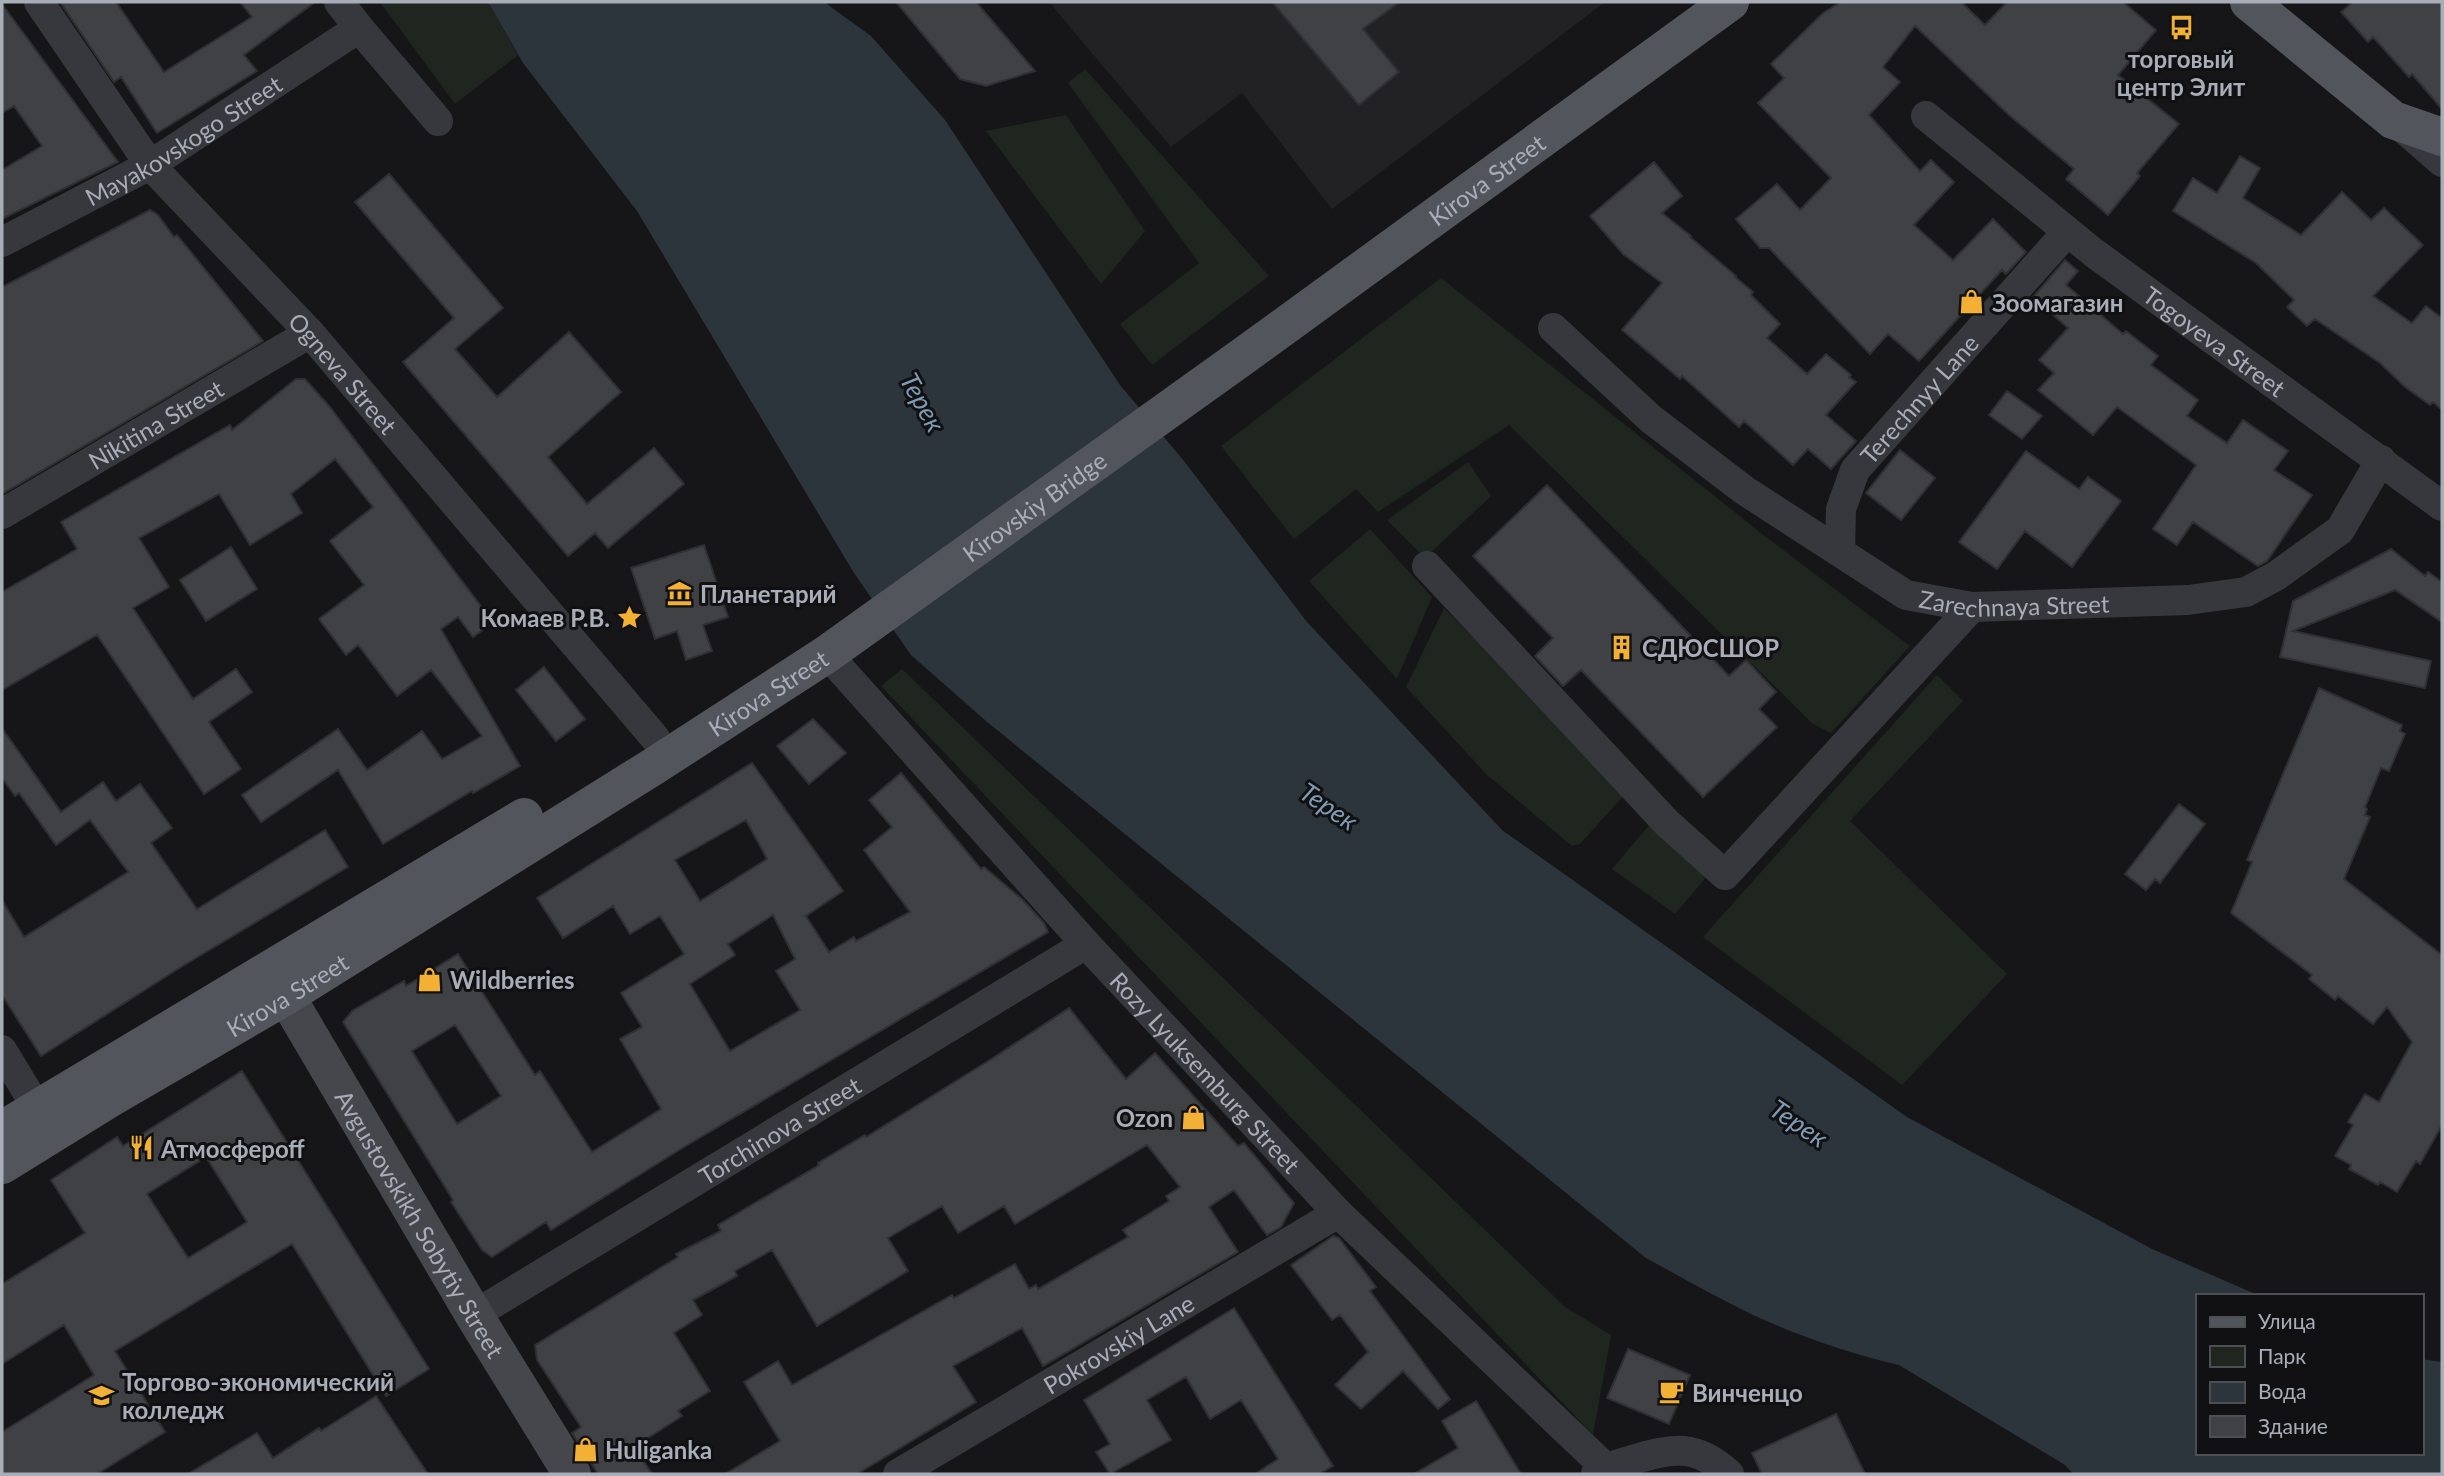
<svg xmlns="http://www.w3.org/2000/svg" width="2444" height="1476" viewBox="0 0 2444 1476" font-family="Lato,sans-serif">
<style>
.built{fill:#222225}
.green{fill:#1e261f}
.water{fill:#2c353c}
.building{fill:#404145;stroke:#303034;stroke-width:2;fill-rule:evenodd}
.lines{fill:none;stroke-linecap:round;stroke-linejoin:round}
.street{stroke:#37383d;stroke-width:30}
.secondary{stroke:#45474d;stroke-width:38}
.primary{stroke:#53555c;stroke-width:38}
.labels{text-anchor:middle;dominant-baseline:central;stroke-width:6;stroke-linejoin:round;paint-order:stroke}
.poi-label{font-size:24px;font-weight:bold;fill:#a8adb8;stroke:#111113;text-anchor:start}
.street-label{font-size:24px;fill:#a8adb8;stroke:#111113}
.water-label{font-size:26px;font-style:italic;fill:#7f9bb3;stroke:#111113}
</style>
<rect width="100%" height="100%" fill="#161618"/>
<path class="built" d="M1049,2h556l-273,207 -90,-116 -71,54z"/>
<path class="green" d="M380,2h108l30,53 -63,49z
M1085,69l184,207 -117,89 -32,-41 79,-61 -131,-180z
M1066,115l79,116 -44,53 -115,-153z
M1441,278l320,255 149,113 -79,87 -18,-9 -304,-299 -131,87 -22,-23 -62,50 -73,-93z
M1468,462l23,34 -66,62 -38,-38z
M1370,529l62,68 -35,82 -88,-98z
M1444,608l183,184 -47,52 -8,2 -85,-71 -81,-88z
M902,669l663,638 46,28 -18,100 -712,-749z
M1937,675l26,26 -113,120 157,153 -105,111 -199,-148z
M1651,823l57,52 -33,39 -63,-45z"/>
<path class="water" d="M488,2h336l47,34 74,84 175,265 64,76 123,161 195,208 405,287 245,132 108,47h-63v157h224v-94l21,3v112h-369l-8,-9 -166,-100c-50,-12 -101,-29 -148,-51 -35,-17 -70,-37 -105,-56l-660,-537 -75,-66 -57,-82 -217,-362 -114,-148z"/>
<path class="building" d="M60,2h56l48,70 88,-55 -12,-15h75l-71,53 13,16 -100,62 -36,-56 -7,5z
M896,2h80l59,69 -49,15 -26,-7z
M1272,2h128l-37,27 36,43 -40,33z
M1841,2h120l24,23 22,-23h116l33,28 -38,45 61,49 -42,49 3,3 -32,39 -42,-36 8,-10 -65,-54 -94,-89 -32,41 17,15 -31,33 51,56 11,-11 23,22 -40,43 39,35 40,-41 33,33 -20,22 -4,-4 -83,91 -31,-27 -18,20 -101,-106h-9l-24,-29 41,-35 23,26 31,-32 -73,-75 26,-25 -13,-14 52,-51z
M2353,2h89v107l-30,-35 -3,3 -36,-40 -5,5 -27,-30z
M2,4l116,158 -116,57v-49l40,-24 -28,-40 -12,7z
M2240,156l20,12 -17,30 58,37 41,-43 29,28 13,-12 39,37 -50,51 39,27 14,-17 16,12v92l-9,-8 -3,3 -25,-18 -25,-24 -65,-44 -8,7 -20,-19 7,-7 -38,-37 -83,-52 20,-33 24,15z
M1654,162l28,34 -20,17 29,23 -1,1 46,39 -1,1 18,15 -2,3 29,29 -13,14 40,36 19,-20 25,21 -2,2 7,5 -30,33 30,26 -25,28 -23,-20 -15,16 -49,-44 -5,6 -57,-51 -2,3 -58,-49 40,-47 -39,-29 -33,-38z
M389,174l114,134 -48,41 42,48 72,-65 52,60 -73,65 39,47 67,-56 30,36 -76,64 -13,-15 -27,23 -165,-194 51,-44 -99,-116z
M150,210l8,5 16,22 3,-2 86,106 -261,153v-207z
M2065,260l13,11 -12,14 57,49 3,-3 32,25 -7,9 47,35 -11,16 40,27 16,-23 45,31 -14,19 38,25 -45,66 -9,5 -65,-44 -16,23 -24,-16 43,-64 -79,-58 -24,28 -55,-45 16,-17 -15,-13 29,-32 -35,-31z
M296,379h9l24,27 164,216 -20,15 -15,-20 -17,12 79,137 -47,27 -1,-2 -89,53 -45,-74 -77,52 -19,-27 96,-66 29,41 55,-39 20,28 40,-23 -51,-66 -34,26 -39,-51 -12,10 -27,-36 45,-34 -34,-44 43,-34 -38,-48 -44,35 11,19 -52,32 -31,-51 -80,44 30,49 -36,21 60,91 43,-30 16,23 -43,30 32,47 -37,25 -107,-159 -95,55v-98l75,-43 -16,-27 169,-97 2,5z
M2007,391l35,25 -20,23 -33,-24z
M1900,450l35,28 -34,42 -35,-27z
M2026,451l53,38 9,-12 33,24 -49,66 -47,-36 -28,38 -38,-27z
M1547,485l182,191 17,-16 30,32 -17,17 18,18 -74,70 -122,-127 -18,16 -28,-30 18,-18 -80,-82z
M704,545l24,72 -25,8 9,26 -26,9 -9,-29 -22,8 -24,-71z
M231,547l26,42 -51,32 -26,-41z
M2391,549l34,27 3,-4 14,10v40l-47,-32 -102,41 138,30 -6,27 -145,-31 13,-56z
M544,667l41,52 -29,22 -40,-51z
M2319,688l83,37 -2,6 5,3 -16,37 -8,-3 -16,39 2,2 -2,6 5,2 -26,62 98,76v170l-22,39 -4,-3 -19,31 -17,-10 -2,3 -29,-16 2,-4 -16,-9 18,-31 -5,-3 17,-28 14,8 33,-60 -25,-35 -14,17 -35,-28 -3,4 -26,-21 3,-4 -81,-62 21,-51 -5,-2z
M813,719l33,34 -37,31 -32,-38z
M2,728l59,84 42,-30 13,19 24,-17 32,44 -21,15 46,66 128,-79 23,37 -167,100 -140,89 -39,-61v-95l22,37 104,-65 -38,-52 -34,25 -37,-52 -4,3 -13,-18z
M752,763l91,128 -37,25 23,36 25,-15 2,4 54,-29 -46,-62 28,-23 -23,-27 32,-27 80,96 3,-2 39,33 21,23 4,9 -364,215 -133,83 -5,-8 -54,35 -10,-7 -31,-48 2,-2 -110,-178 9,-11 52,-30 2,5 52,-32 77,121 5,-4 52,81 69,-43 -41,-70 22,-12 -21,-34 63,-39 -24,-38 -30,18 -17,-28 -50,32 -26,-40zM746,820l21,39 -67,42 -25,-41zM773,915l22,44 -19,12 24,39 -70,41 -40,-67 45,-29 -7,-11zM455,1025l46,71 -44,28 -45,-73z
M2179,804l26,20 -45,59 -5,-4 -9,11 -21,-16z
M1069,1008l57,71 29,-26 83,93 6,-3 50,60 -13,24 -14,8 -33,-45 -25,17 29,45 -195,114 -21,-38 -69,38 23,36 -119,72h-132l55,-33 -36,-59 34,-21 14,24 160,-90 2,3 61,-34 14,25 7,-4 2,4 90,-52 -5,-7 46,-29 -3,-5 14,-9 -33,-42 -132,79 -11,-18 -46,27 -16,-27 -54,32 20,33 -91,55 -45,-76 -37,21 2,5 -44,24 9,15 -28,18 36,58 -32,20 4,5 -48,31 18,27h-54l-26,-41 9,-6 -44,-67 -2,-15 143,-88 -2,-3 45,-23 -3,-6 101,-60 -1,-2 47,-28 1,2 127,-79z
M242,1071l187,298 -43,27 -94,-152 -177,107 50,81 -68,42h-95v-42l92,-57 -30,-50 -62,39v-80l83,-51 -34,-53 66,-43 6,9zM206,1157l41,65 -59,36 -41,-64z
M1333,1236l6,2 37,49 -6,4 80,108 -12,10 -35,-38 -42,38 -26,-24 33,-33 -28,-37 -8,5 -41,-55z
M1234,1308l99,158 -14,8h-64l23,-15 -37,-59 -31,19 -24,-42 -39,23 24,40 -61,34 -14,-22 14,-8 -26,-44z
M1628,1349l62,26 -21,49 -62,-26z
M376,1396l52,78h-240l69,-41 16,25 46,-30 2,3z
M1476,1401l45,73h-107l44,-26 -16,-27z
M1836,1414l29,60h-103l-10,-21z"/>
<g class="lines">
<g class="street">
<path id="s1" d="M39,2l111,163 160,168 345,405"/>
<path d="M339,2l20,26 79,93"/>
<path id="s2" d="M1926,116l168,137 348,253"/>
<path d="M2403,128l39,34"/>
<path id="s3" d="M2,242l148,-77 209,-137"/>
<path id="s4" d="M1553,328l98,91 93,71 162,105 66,12 216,-7 58,-8 30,-16 64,-46 41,-70"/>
<path id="s5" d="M2,514l308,-181"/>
<path id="s6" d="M1840,552l1,-43 14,-39 212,-238"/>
<path d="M1427,566l240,257 58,52 247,-268"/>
<path id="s7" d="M827,654l259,290 252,269 268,255"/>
<path d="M2,1050l35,58"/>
<path id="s8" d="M474,1315l612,-371"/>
<path id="s9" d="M898,1474l440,-261"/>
<path d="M1596,1474c11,-7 23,-10 36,-14 40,-13 65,-16 97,14"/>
</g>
<path class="secondary" id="s10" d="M286,996l188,319 98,159"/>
<g class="primary">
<path d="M2249,2l144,118 49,17"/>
<path d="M2,1130l522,-313"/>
<path id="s11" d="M2,1165l110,-68 174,-101 365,-228 176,-114 415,-297 488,-355"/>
</g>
</g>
<defs>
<symbol id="bus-bare" viewBox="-9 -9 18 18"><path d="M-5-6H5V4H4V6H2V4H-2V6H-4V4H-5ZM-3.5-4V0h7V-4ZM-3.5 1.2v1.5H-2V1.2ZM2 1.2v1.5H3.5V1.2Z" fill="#f2b134" stroke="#111113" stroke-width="2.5" paint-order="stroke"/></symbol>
<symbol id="shop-bare" viewBox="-9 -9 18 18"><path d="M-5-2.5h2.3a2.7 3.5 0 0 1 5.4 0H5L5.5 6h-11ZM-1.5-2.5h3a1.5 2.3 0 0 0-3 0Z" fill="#f2b134" stroke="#111113" stroke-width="2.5" paint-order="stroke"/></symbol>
<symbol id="museum-bare" viewBox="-9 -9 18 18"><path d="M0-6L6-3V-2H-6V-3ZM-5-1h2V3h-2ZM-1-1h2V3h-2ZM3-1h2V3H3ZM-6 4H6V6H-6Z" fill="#f2b134" stroke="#111113" stroke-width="2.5" paint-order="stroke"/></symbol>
<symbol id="sight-bare" viewBox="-9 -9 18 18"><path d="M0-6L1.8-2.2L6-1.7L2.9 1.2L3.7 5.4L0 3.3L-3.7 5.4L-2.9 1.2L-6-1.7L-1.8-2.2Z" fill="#f2b134" stroke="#111113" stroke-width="2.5" paint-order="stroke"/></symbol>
<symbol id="building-bare" viewBox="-9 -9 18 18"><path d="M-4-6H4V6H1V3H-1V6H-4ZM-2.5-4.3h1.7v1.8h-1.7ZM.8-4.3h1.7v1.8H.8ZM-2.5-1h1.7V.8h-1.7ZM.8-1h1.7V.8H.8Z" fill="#f2b134" stroke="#111113" stroke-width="2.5" paint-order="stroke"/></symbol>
<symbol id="restaurant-bare" viewBox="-9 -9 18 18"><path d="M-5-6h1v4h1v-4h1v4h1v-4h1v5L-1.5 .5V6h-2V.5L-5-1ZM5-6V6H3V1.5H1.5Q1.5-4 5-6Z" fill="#f2b134" stroke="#111113" stroke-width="2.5" paint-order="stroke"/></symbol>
<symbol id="cafe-bare" viewBox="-9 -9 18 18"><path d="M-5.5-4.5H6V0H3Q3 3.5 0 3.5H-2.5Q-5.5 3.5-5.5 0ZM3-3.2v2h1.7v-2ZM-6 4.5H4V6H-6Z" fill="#f2b134" stroke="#111113" stroke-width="2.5" paint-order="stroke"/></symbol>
<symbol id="university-bare" viewBox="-9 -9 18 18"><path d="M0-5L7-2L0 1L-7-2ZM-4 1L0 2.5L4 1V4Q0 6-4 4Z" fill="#f2b134" stroke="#111113" stroke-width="2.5" paint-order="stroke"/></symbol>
</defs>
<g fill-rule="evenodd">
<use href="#bus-bare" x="2164" y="10" width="35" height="35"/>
<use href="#shop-bare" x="1954" y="284" width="35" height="35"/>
<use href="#museum-bare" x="662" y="576" width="35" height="35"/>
<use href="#sight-bare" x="612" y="600" width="35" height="35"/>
<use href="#building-bare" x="1604" y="630" width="35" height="35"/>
<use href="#shop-bare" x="412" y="962" width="35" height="35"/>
<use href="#shop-bare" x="1176" y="1100" width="35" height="35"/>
<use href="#restaurant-bare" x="124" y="1130" width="35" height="35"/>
<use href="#cafe-bare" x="1654" y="1374" width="35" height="35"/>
<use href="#university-bare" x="84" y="1378" width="35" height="35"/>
<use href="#shop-bare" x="568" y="1432" width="35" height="35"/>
</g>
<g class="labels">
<g class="poi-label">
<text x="2181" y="58" text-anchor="middle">торговый<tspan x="2181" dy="28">центр Элит</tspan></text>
<text x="1992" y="302">Зоомагазин</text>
<text x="700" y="593">Планетарий</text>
<text x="610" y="617" text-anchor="end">Комаев Р.В.</text>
<text x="1642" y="647">СДЮСШОР</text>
<text x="450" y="979">Wildberries</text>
<text x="1173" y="1117" text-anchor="end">Ozon</text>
<text x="161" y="1148">Атмосферoff</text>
<text x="122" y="1381">Торгово-экономический<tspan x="122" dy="28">колледж</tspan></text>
<text x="1692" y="1392">Винченцо</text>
<text x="605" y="1449">Huliganka</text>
</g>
<g class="street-label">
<text stroke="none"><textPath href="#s3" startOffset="208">Mayakovskogo Street</textPath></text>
<text stroke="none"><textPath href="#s11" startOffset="1783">Kirova Street</textPath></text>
<text stroke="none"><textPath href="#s2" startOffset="366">Togoyeva Street</textPath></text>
<text stroke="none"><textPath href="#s1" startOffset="481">Ogneva Street</textPath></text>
<text stroke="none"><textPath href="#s6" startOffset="180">Terechnyy Lane</textPath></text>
<text stroke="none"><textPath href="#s5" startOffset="178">Nikitina Street</textPath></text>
<text stroke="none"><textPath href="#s11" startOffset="1225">Kirovskiy Bridge</textPath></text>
<text stroke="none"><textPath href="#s4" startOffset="553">Zarechnaya Street</textPath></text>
<text stroke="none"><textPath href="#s11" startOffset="900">Kirova Street</textPath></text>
<text stroke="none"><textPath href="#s11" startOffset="332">Kirova Street</textPath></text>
<text stroke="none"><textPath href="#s7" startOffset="564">Rozy Lyuksemburg Street</textPath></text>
<text stroke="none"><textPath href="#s8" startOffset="357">Torchinova Street</textPath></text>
<text stroke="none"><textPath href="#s10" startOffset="264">Avgustovskikh Sobytiy Street</textPath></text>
<text stroke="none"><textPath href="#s9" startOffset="256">Pokrovskiy Lane</textPath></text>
</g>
<g class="water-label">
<text transform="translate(923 402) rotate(61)">Терек</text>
<text transform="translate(1329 806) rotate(34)">Терек</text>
<text transform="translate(1799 1123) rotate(34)">Терек</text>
</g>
</g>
<rect width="2444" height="1476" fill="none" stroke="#a8adb8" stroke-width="7"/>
<rect x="2196" y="1294" width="228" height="161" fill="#111113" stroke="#4d4f55" stroke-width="2"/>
<rect x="2210" y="1317" width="35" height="10" fill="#53555c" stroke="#4d4f55" stroke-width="2"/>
<text x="2258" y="1329" font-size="21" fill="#a8adb8">Улица</text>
<rect x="2210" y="1346" width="35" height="21" fill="#1e261f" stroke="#4d4f55" stroke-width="2"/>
<text x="2258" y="1364" font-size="21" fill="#a8adb8">Парк</text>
<rect x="2210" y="1382" width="35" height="21" fill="#2c353c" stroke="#4d4f55" stroke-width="2"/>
<text x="2258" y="1399" font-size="21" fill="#a8adb8">Вода</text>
<rect x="2210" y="1416" width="35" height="21" fill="#404145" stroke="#4d4f55" stroke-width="2"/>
<text x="2258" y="1434" font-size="21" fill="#a8adb8">Здание</text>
</svg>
